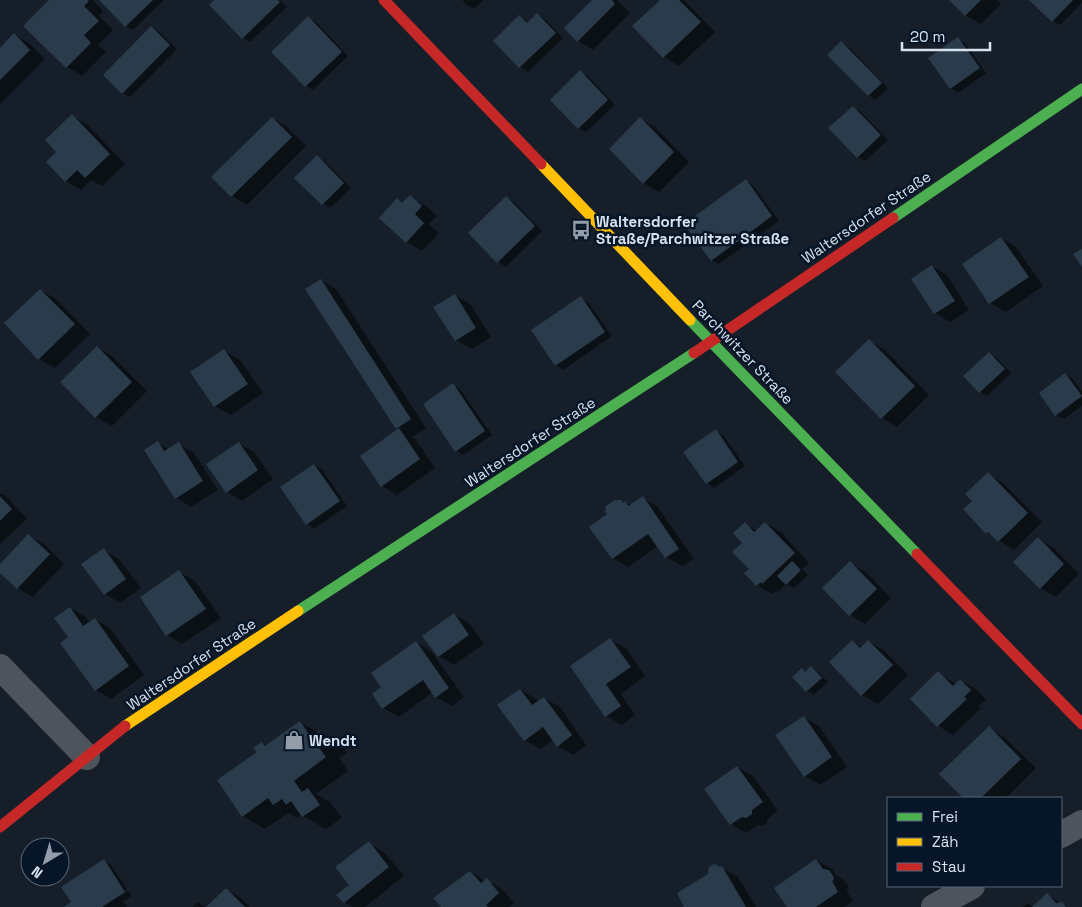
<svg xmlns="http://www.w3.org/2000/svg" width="1082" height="907" viewBox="0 0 1082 907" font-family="'Space Grotesk',sans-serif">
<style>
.shadow{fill:#0007}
.building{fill:#2a3b4b}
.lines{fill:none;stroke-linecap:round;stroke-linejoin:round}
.street{stroke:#4d545c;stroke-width:26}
.fast{stroke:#4caf50;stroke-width:11}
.slow{stroke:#ffc107;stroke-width:11}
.jam{stroke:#c62828;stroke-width:11}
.labels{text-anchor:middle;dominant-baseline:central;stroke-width:5;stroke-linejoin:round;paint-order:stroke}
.street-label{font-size:15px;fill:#d7e2ef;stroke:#061527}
.poi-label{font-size:15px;font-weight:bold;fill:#d7e2ef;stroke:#061527;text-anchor:start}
</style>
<rect width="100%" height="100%" fill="#161f29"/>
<path class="shadow" d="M51,0h42l10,11 -4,5 14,14 -15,15 8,7 -24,24 -15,-9z
M101,0h63l-31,30 -8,-4z
M216,0h64l7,7 -37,35 -7,-4z
M462,0h22l-10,9 -7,-4z
M594,0h23l13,13 -37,37 -15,-9z
M661,0h22l2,1 30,31 -36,34 -15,-9z
M951,0h46l4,4 -20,20 -16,-9z
M1031,0h51v3l-22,22 -7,-4z
M537,15l8,4 18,19 -35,34 -8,-5 -26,-26 25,-25 10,7z
M308,18l8,4 32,34 -35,34 -7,-4z
M152,28l7,4 18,17 -47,48 -7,-4z
M15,35l15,9 15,15 -45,45v-55z
M958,39l7,4 21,30 -28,20 -8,-5z
M841,43l8,4 39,41 -12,12 -8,-5z
M580,72l8,4 27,29 -29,27 -8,-4z
M853,107l7,4 28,29 -23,21 -7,-4z
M72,116l16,9 37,39 -23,22 -11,-6 -10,10 -15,-9 -8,-29z
M272,118l15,9 19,19 -59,59 -15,-9z
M640,119l15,8 34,35 -30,30 -16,-9z
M317,157l8,4 26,27 -21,20 -7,-4z
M746,181l7,4 26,36 -60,43 -8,-4z
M410,197l16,9 11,10 -8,8 10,9 -17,18 -15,-9 -10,-42 6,4z
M506,198l8,4 28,29 -36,36 -8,-5 -29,-29z
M1001,238l15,9 27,39 -37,26 -16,-9z
M932,266l15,9 22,35 -19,12 -15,-9z
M321,280l15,9 90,139 -14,9 3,2 20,29 -38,27 -15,-9 18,-56 -4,-2z
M40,290l16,9 34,35 -35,34 -16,-9z
M455,295l15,9 21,33 -19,12 -16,-9z
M581,298l7,4 24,34 -49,34 -7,-5z
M869,341l16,9 44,45 -32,32 -15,-9z
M97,347l15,9 35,35 -35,35 -16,-9 -34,-35z
M224,351l16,9 23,33 -32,22 -16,-9z
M989,354l8,4 14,15 -24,23 -7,-4z
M1066,375l7,4 9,12v15l-18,13 -8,-4z
M453,385l7,4 32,46 -29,20 -7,-4z
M716,431l7,4 22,31 -31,22 -7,-5z
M158,443l12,7 9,-6 15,9 24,37 -27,17 -15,-9z
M239,443l15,9 19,27 -31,22 -15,-9z
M314,465l8,4 25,37 -33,23 -7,-5z
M988,474l15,9 39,39 -28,28 -27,-17 -14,-32z
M0,493l5,2 22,24 -27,25z
M643,498l15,9 36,52 -12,7 -16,-9 -8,-11 -30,21 -15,-9 -4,-44 11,-13 4,3 2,-1 5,2z
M765,523l16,9 28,31 -7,6 6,6 -14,13 -8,-4 -8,8 -2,-1 -4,3 -15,-9 -6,-16 -7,-26 1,-19 12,7z
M28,536l16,8 20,20 -31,33 -16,-9 -17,-17v-5z
M1038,539l16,9 25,26 -23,23 -16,-9z
M104,550l15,9 22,29 -21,15 -15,-9z
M850,563l16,9 25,26 -26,26 -15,-9z
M179,572l16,9 26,37 -39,26 -15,-9z
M70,608l16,9 4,6 5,-4 15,9 34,47 -33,24 -15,-9 -27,-53z
M454,614l15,9 15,21 -30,21 -16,-9z
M610,640l16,8 19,28 -24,18 14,21 -13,10 -16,-9 -34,-49z
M852,641l10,6 6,-6 16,9 24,25 -30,29 -16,-9z
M416,642l15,9 33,46 -12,9 -16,-9 -3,-5 -34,25 -16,-9v-21z
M811,668l7,4 10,10 -14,13 -7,-4 -5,-21 4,2z
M938,673l18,11 4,-4 16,9 10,11 -8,6 3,2 -28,27 -15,-9z
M521,690l15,9 3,3 5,-4 16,9 26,38 -13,10 -16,-9 -4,-6 -13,9 -15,-9z
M804,717l15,9 28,41 -27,18 -15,-9z
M300,722l42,24 5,7 -8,5 9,13 -32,23 14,8 12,16 -16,11 -23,-13 -1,-2 -5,4 -9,-5 -23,16 -22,-13 15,-63 4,-10 5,3z
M989,728l15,9 32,31 -30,30h-42l-23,-24z
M737,767l16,9 25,35 -11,8v4l-5,3 -4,-1 -12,8 -15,-9z
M369,843l15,9 20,24 -39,31h-12l-9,-5z
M816,860l16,9 4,6 8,5 5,7 -1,2 -2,1 7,11 -9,6h-55z
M104,861l7,4 16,24 -8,5v3l9,-6 4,5 -9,6 4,5h-60l6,-4z
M722,868l16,9 18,30h-70z
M471,872l14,9 2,-1 15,9 12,14 -5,4h-66z
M226,889l15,9 9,9h-42z
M1047,895l20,12h-33z
M197,902l9,5h-14z
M1027,903l6,4h-10z"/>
<path class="building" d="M49,0h38l2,1 -5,5 15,15 -15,14 7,8 -25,25 -43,-42z
M99,0h54l-28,27z
M214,0h64l2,2 -38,37 -33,-34z
M592,0h20l3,4 -38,38 -13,-14z
M660,0h19l22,22 -38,36 -31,-32z
M949,0h32l-16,16z
M1029,0h44l-21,22z
M537,13l19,20 -37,35 -26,-27 26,-26 8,8z
M308,16l34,36 -37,35 -34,-35z
M151,26l19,19 -48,49 -19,-19z
M14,33l16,17 -30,30v-32z
M958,37l22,31 -30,21 -22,-31z
M841,41l41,42 -14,13 -41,-41z
M580,70l28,30 -30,29 -28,-29z
M853,106l28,29 -24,23 -29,-30z
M72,114l38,40 -25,24 -8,-8 -12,12 -19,-20 10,-10 -11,-12z
M272,117l20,20 -61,60 -20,-20z
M640,117l34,35 -31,32 -34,-35z
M317,155l27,28 -22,22 -28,-27z
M746,179l26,37 -61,45 -27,-37z
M410,195l12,11 -7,8 9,9 -18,20 -27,-25 18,-20 5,5z
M506,196l29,30 -38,37 -29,-30z
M1001,237l28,40 -40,27 -27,-40z
M1082,249v18l-9,-13z
M932,265l23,36 -21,13 -23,-35z
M321,279l90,140 -15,10 -91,-140z
M40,289l35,35 -37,36 -34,-37z
M455,294l21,34 -21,13 -22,-34z
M581,296l24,36 -50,34 -24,-36z
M869,339l46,47 -34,33 -46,-47z
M97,346l35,36 -37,36 -35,-36z
M224,349l24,35 -34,23 -24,-35z
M989,352l16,17 -26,24 -16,-17z
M1065,373l17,23 -27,20 -16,-23z
M453,383l32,48 -30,21 -32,-48z
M399,428l21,31 -39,28 -21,-31z
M716,429l22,33 -32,22 -23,-32z
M158,441l6,10 15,-9 24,39 -28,18 -31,-49z
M239,442l19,28 -32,23 -20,-29z
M314,464l26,37 -34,24 -26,-38z
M988,472l40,41 -30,29 -10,-10 -2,2 -23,-25 9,-8 -7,-7z
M0,496l12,13 -12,12z
M643,496l36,53 -14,9 -17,-24 -36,25 -23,-32 18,-13 -2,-2 1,-6 9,-6h6l2,3 3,-2 2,5z
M745,522l9,10 11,-10 30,31 -33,31 -1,-2 -5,4 -12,-13 5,-4 -17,-17 10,-9 -9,-10z
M28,534l22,20 -33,35 -17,-16v-9z
M1038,537l26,27 -24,25 -27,-27z
M104,548l22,31 -22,16 -23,-31z
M792,561l9,9 -15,15 -9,-9z
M850,561l27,28 -28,27 -27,-28z
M179,570l27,39 -40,27 -26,-39z
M70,607l13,19 12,-8 34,48 -34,25 -35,-48 8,-6 -14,-19z
M454,613l15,22 -31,22 -16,-21z
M610,638l21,29 -25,17 15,22 -16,11 -35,-51z
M852,640l8,8 8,-8 25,25 -32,31 -32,-34z
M416,641l33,47 -14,10 -12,-18 -41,29 -10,-15 9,-7 -10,-14z
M811,666l11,12 -16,14 -14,-15 10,-9 3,4z
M938,671l15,15 7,-7 11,11 -7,7 3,2 -30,28 -27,-28z
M520,689l12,16 12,-8 28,38 -15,12 -14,-20 -19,14 -27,-36z
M804,716l28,41 -28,20 -29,-42z
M300,721l11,16 8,-6 6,8 -8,6 9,12 -32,24 8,11 6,-4 12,17 -18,12 -11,-16 -5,4 -4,-6 -9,6 -5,-7 -26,19 -25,-37 40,-28 -4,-4 9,-6 3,4z
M989,726l32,33 -40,39h-18l-24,-24z
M737,766l26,36 -11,8v4l-6,4 -4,-1 -12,8 -26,-36z
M369,841l20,26 -45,36 -8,-8 13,-10 -14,-18z
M104,859l21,33 -23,15h-38l7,-5 -10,-15z
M816,859l7,10 6,1 5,7 -1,4h-1l6,11 -22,15h-29l-13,-19z
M714,864l6,3 2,-1 24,41h-62l-7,-14 31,-19 1,-7z
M470,871l11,12 6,-5 12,15 -13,12 2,2h-47l-8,-9z
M226,888l19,19h-39z
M1047,893l9,10 6,-1 4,5h-34z"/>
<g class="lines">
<path class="street" d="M0,667l87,90
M1061,835l21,-12
M934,907l38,-21"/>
<path class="fast" d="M893,218l189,-129
M690,320l227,234
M298,611l396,-258"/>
<path class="slow" d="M541,164l149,156
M125,726l173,-115"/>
<path class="jam" d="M384,0l157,164
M694,353l199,-135
M917,554l165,170
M0,827l125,-101"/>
</g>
<defs>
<symbol id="bus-bare" viewBox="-9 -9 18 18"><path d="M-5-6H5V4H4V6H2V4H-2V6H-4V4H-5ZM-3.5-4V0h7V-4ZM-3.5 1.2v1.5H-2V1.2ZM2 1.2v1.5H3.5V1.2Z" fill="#939eaa" stroke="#061527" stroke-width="2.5" paint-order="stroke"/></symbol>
<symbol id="shop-bare" viewBox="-9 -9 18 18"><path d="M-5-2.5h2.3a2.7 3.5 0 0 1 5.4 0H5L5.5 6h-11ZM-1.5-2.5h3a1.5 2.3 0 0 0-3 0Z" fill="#939eaa" stroke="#061527" stroke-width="2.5" paint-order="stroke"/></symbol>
</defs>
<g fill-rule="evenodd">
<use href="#bus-bare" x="567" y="216" width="28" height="28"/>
<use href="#shop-bare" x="280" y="726" width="28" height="28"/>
</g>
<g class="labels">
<g class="street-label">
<text transform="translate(866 217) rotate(-34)">Waltersdorfer Straße</text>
<text transform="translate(743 352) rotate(46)">Parchwitzer Straße</text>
<text transform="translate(530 442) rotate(-33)">Waltersdorfer Straße</text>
<text transform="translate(191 664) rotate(-34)">Waltersdorfer Straße</text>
</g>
<g class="poi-label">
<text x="596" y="221">Waltersdorfer<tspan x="596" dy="17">Straße/Parchwitzer Straße</tspan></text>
<text x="309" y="740">Wendt</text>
</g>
</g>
<rect x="887" y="797" width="175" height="90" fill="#061527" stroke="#5a6777"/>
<rect x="897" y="813" width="25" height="8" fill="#4caf50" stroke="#5a6777"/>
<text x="932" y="822" font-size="15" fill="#d7e2ef">Frei</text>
<rect x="897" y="838" width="25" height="8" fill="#ffc107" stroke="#5a6777"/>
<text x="932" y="847" font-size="15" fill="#d7e2ef">Zäh</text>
<rect x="897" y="863" width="25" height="8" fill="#c62828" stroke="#5a6777"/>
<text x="932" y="872" font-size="15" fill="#d7e2ef">Stau</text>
<g transform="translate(45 862) rotate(218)"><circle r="24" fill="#061527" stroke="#5a6777"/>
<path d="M0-4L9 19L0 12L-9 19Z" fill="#939eaa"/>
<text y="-8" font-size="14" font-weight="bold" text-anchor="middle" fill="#d7e2ef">N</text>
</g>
<path d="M902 42v8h88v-8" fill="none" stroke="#d7e2ef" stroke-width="2.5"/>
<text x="910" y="42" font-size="15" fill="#d7e2ef" stroke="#061527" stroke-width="4" paint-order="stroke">20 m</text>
</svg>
